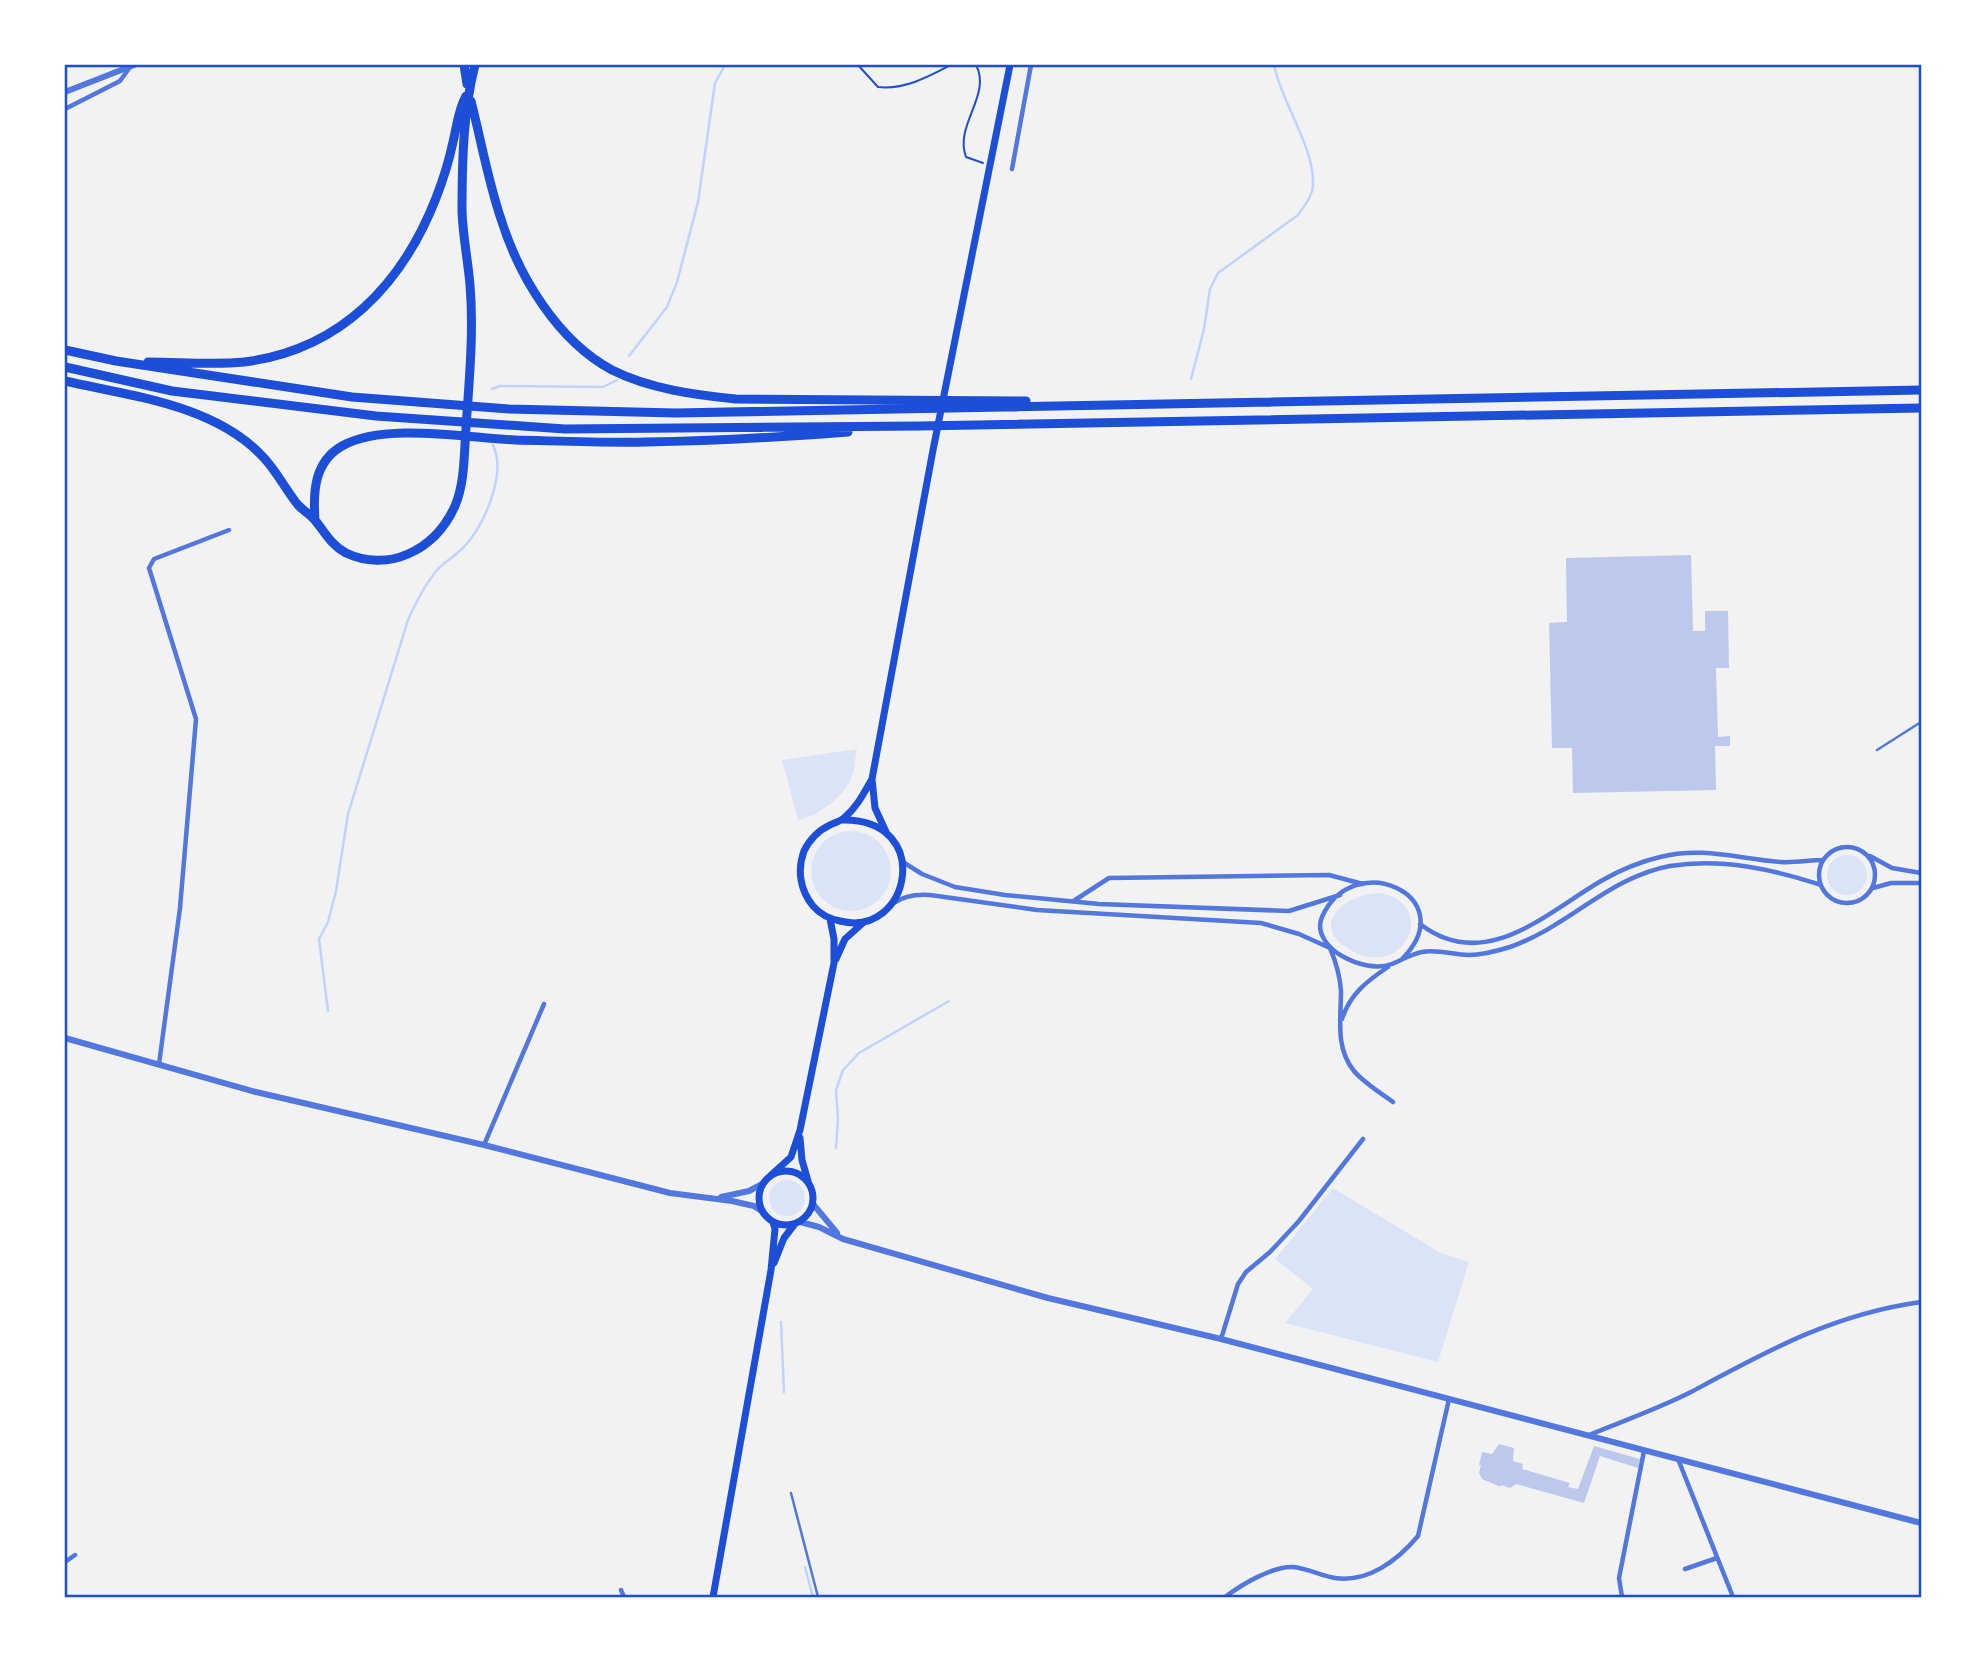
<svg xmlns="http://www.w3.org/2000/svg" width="1986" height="1662" viewBox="0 0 1986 1662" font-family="'Space Grotesk',sans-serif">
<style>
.green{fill:#dbe4f7}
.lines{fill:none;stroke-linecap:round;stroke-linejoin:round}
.stream{stroke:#bfd3fe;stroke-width:2.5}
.building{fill:#bdc9ec}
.path{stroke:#1d4ed8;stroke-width:2}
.service{stroke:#5277de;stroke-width:2.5}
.minor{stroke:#5277de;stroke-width:4.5}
.tertiary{stroke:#5277de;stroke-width:6}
.secondary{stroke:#1d4ed8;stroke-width:7}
.motorway{stroke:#1d4ed8;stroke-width:9}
.neatline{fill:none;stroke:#1d4ed8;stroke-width:2.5}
</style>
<rect width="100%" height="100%" fill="#f2f2f2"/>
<path class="green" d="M857,749c-2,8 -2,19 -5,27 -7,21 -34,40 -54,44l-16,-60z
M811 871a40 40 0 1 1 80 0a40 40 0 1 1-80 0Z
M1827 875a20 20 0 1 1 40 0a20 20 0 1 1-40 0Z
M1379,893c61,9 26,92 -32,55 -39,-25 2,-55 32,-55z
M769 1198a18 18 0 1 1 36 0a18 18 0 1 1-36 0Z
M1333,1188l108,65 28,9 -31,100 -153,-39 28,-34 -38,-30z"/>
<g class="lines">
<path class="stream" d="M629,356l38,-49 10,-25 21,-80 17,-119 10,-18
M1191,379l13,-50 6,-40 8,-16 80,-58c6,-9 14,-18 15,-29 2,-39 -32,-84 -39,-121
M492,389l8,-3 103,1 14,-7
M328,1011l-9,-72 9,-17 8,-31 12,-77 60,-194c8,-18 17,-36 30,-51 8,-8 17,-13 25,-21 21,-22 44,-74 30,-103
M836,1148l2,-29 -2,-29 7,-20 16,-17 90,-52
M781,1322l3,70
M805,1567l8,30"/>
</g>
<path class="building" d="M1691,555l2,76h12v-20h23l1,57h-13l2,69 12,-1v10h-15l1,44 -143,3 -1,-45h-20l-3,-125 18,-1 -1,-64z
M1499,1444l15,4 -1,13 10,3 -1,5 48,14 -2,4 10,2 16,-43 46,13 -2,9 -38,-12 -16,47 -68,-19 -6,4 -9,-3v2l-19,-8 -3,-6 2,-8h-2l3,-13 10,2z"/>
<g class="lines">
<path class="path" d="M858,65l20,22c26,3 50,-10 73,-22
M976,65c16,30 -22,60 -10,92l17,6"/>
<path class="service" d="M1877,750l44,-28
M791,1493l27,104"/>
<path class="minor" d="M65,109l55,-28 10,-14
M1012,169l19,-104
M1819 875a28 28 0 1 1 56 0a28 28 0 1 1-56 0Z
M1870,856l22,12 29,5
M903,862l19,12 33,13 50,8 94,9 190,7 51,-16
M1873,888l18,-5h30
M1075,900l34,-22 220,-3 34,9
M894,903c11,-8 23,-9 36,-8l107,15 224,13 38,11 31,14c6,14 10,28 11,43 0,27 -6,57 13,80 10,12 27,22 39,31
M1420,924c65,50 126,-11 181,-43 19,-11 38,-19 59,-24 42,-11 79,2 121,5 14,1 29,-2 42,-2
M1403,958c60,-62 -50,-111 -81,-41 -7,16 7,32 20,39 14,8 34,14 50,8 10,-4 19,-10 30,-12 16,-3 31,3 47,3 14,0 28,-4 41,-8 58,-20 99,-70 160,-81 52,-8 102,3 151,19
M1342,1019c8,-25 25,-38 46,-52
M159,1064l21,-156 16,-189 -47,-151 5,-9 75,-29
M484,1145l60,-141
M1221,1339l17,-55 8,-12 24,-20 29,-31 64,-82
M1589,1435c34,-14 71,-27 104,-44 76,-41 141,-77 228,-89
M1678,1459l55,138
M65,1562l10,-7
M1685,1569l32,-11
M621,1590l3,7
M1225,1597c16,-12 47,-31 68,-30 14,1 28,9 42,11 33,5 63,-18 83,-42l31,-137
M1622,1597l-3,-19 25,-127"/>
<path class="tertiary" d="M65,92l69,-27
M65,1038l191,54 228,53 186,48 62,8 22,5 9,6
M721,1197l28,-6 15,-8
M813,1204l24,29
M800,1222l19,5 24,12 205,59 173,41 700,184"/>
<path class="secondary" d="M843,820c92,-1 67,119 -3,101 -10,-2 -20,-7 -27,-15 -13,-16 -16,-36 -9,-55 5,-11 15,-21 26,-26 5,-3 10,-3 14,-7 13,-11 20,-25 28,-39
M887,834l-12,-26 -3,-29 61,-329 77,-385
M836,959l9,-20 19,-17
M800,1138l2,22 6,21
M759 1198a27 27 0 1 1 54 0a27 27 0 1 1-54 0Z
M770,1176l21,-19 9,-27 34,-167v-24l-4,-20
M774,1263l10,-25 10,-13
M713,1597l58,-327 4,-41 -2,-7"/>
<path class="motorway" d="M464,65l3,19
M471,101c10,39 17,80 30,118 18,58 57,122 111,151 38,19 83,25 124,29l290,2
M65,350l51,11 236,36 157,12 167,4 1245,-23
M148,362c32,0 65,3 96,0 96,-12 158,-77 192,-164 7,-18 13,-37 17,-56 4,-16 5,-32 13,-46
M65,367l107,24 204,25 189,13 355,-3 1001,-18
M65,381c66,15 151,24 199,77 13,14 22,32 34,47 5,5 11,9 16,14 11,13 16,25 32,34 19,9 42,10 62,1 21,-9 37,-26 47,-48 10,-23 9,-53 11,-78 3,-47 8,-95 4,-143 -2,-24 -7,-48 -8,-73 0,-47 1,-102 13,-147
M315,520c-2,-28 -1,-58 27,-74 42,-24 125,-8 173,-6 44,1 88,3 132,2 67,-1 134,-5 201,-10"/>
</g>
<rect width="1986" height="1662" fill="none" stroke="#ffffff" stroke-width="133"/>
<rect x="66" y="66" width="1854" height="1530" class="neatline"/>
</svg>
